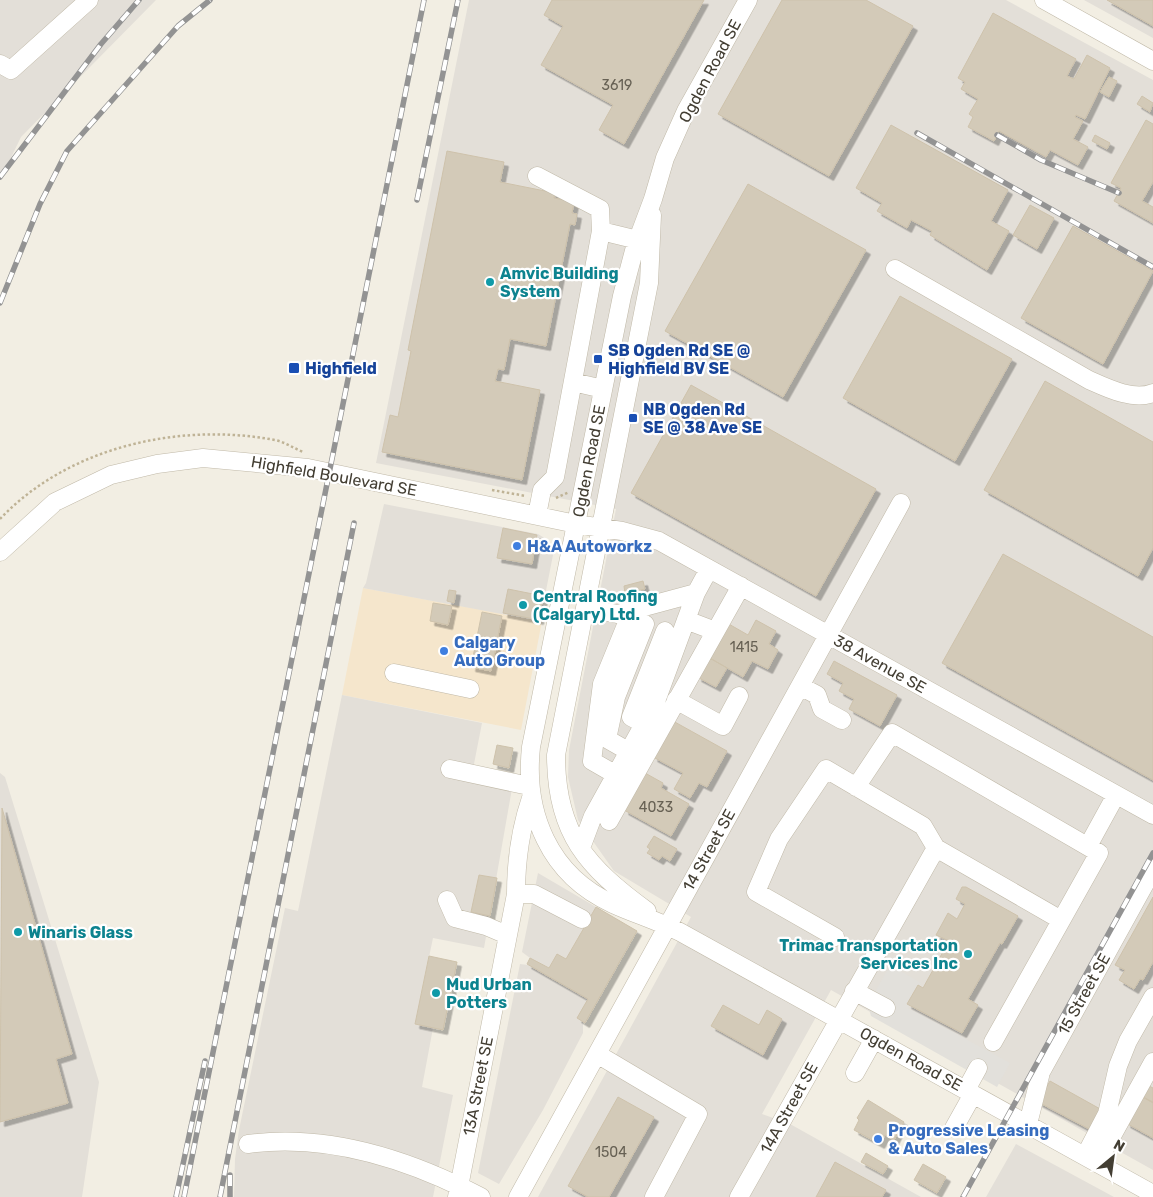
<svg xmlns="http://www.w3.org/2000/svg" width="1153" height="1197" viewBox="0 0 1153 1197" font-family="Rubik,sans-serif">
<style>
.commercial{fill:#f5e6cc}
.industrial{fill:#e3dfd8}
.parking{fill:#e2e0db}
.building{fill:#d3cab8;stroke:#cec2ab;filter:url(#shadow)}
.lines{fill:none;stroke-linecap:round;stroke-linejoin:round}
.minor-casing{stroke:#c0b9a8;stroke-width:19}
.path{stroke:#bfb396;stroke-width:2.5;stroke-dasharray:2.5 2.5;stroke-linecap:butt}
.minor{stroke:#fff;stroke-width:18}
.rail-casing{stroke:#939393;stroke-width:5.5}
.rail{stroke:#fff;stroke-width:4;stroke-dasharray:11;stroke-linecap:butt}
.culture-dot{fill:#0f9aa8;stroke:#fff;stroke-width:2}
.transit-dot{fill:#1a4fb4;stroke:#fff;stroke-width:2}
.shop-dot{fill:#3f7fe0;stroke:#fff;stroke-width:2}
.labels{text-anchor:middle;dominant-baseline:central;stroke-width:4.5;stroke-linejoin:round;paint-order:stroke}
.number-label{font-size:14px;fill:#676154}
.street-label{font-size:16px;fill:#433e33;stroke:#fff}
.culture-label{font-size:16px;font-weight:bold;fill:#0d838f;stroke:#fff;text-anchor:start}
.transit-label{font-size:16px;font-weight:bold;fill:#164399;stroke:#fff;text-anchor:start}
.shop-label{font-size:16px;font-weight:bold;fill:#366cbe;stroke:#fff;text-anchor:start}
</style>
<defs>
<filter id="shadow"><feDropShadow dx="4.5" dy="4.5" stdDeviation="0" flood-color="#0004"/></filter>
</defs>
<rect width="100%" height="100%" fill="#f2eee3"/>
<path class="commercial" d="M363,588l179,33 -21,109 -179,-35z"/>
<path class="industrial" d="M0,0h156l-135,137 -21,43z
M469,0h537l147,80v1090l-322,-180 -69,124 28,10 131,73h-383l153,-280 -77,-46 -36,-51 -10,-43 1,-27 47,-241 -240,-46z
M1084,0h69v38z
M384,504l154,30 8,5 4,6 3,10 -13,66 -177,-33 3,-5z
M342,695l140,28 -9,46 41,8 -30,171 -51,-10 -18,86 18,4 -11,59 31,8 -20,102h-199l1,-38 4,-29 46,-222 13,3z
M0,773l5,4 94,305 -17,115h-82z
M538,873l99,58 -52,92 -2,-1v11l-40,77 -44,74 -21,-11 42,-209 8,1 2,-7 -8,-6z
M1016,1144l98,53h-128z"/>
<path class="parking" d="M890,965l31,18 -13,25 102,55 -13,24 -126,-71 -2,-7 2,-5 -2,-1z"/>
<path class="building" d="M552,0h152l-80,144 -25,-14 14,-25 -72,-40 22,-39 -19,-11z
M782,0h84l47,26 -84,150 -111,-62z
M1107,0h46v26z
M993,13l83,46 -9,17 7,3 13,-24 23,13 -25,51 -9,-4 -1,2 8,4 -10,18 15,8 -10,18 -28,-15 -4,7 -47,-26 -5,10 -26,-14 5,-10 -4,-3 9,-15 -17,-10 4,-7 -7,-4z
M1109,77l8,4 -8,16 -9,-5z
M1142,96l11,7 -3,9 -13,-8z
M1146,120l7,4v58l-11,19 11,6v16l-39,-22 7,-13 -10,-5z
M891,125l117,65 -17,31 18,10 -22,39 -57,-35 2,-4 -21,-11 -4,8 -30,-17 5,-8 -26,-15z
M1095,135l15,8 -3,6 -15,-8z
M447,151l57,11 -4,20 55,11 -1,5 20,4 -2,11 5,1 -2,11 -5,-1 -24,122 -36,-7 -6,31 -6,-1 -3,12 45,9 -18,90 -140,-28 8,-37 8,2 13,-66 -3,-1z
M748,184l118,66 -83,147 -118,-66z
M1030,205l24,13 -17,31 -24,-14z
M1073,226l80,45 -50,93 -82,-46z
M900,296l112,63 -57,102 -112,-63z
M1045,381l108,61v106l-15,28 -154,-86z
M691,385l185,104 -60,107 -185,-103z
M503,528l34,7 -5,29 -35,-6z
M1003,554l150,83v143l-211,-117z
M643,581l2,8 -20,5 -1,-8z
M508,589l35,7 -4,24 -36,-7z
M449,590l7,1 -2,12 -7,-2z
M433,603l19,3 -4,19 -18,-4z
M482,612l20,4 -11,55 -20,-4z
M756,620l20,11 -7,13 9,6 -10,19 -16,-8 -9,16 -35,-20 19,-34 21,12z
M708,657l19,11 -11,19 -19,-10z
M834,661l63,34 -17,31 -31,-17 5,-10 -15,-8 4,-8 -16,-9z
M673,721l54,30 -20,36 -8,-4 -9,15 -16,-9 9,-16 -30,-16z
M497,745l16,3 -4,20 -16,-4z
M645,773l18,10 -2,5 28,16 -18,32 -47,-26z
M2,808l70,246 -16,5 12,44 -68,19z
M654,836l23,13 -7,12 -8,-5 -3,4 -12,-7 3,-4 -3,-2z
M479,875l18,3 -7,38 -19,-4z
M962,887h4l52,29 -16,28 -2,-1 -32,56 10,6 -16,28 -55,-29 11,-19 5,3 26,-47 -13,-6 12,-22 9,6 8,-15 -9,-5z
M1153,897v65l-10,18 -3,-1 -6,10 -15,-9 6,-10 -10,-5z
M596,907l41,24 -52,92 -8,-5 11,-19 -61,-35 3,-6 19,10 8,-14 9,5z
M429,956l28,6 -14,68 -28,-6z
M723,1005l36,20 8,-15 15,9 -19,36 -52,-29z
M1050,1081l52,29 -11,20 -53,-28z
M1147,1085l6,3v14l-12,-6z
M1141,1096l12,7v35l-27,-15z
M618,1097l36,20 -45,80h-21l-20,-11z
M868,1100l36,22 -10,18 -9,-5 -5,9 -26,-14 5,-10 -2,-2z
M866,1153l22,13 -5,8 -22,-12z
M835,1162l51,28 -4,7h-66z
M923,1164l23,13 -9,16 -23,-13z"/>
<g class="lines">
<defs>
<path id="minor" d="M748,0l-62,111 -21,47 -12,41 -18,48 -13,49 -91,451c-7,66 18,128 82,157 22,10 45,17 67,28l473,262
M1044,0l109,61
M0,64l11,6 78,-70
M601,231l37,9
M895,269l194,111c18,8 44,21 64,13
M573,382l30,7
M537,515l5,-25 13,-13 46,-246 -1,-22 -63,-33
M0,552l55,-50 56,-27 46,-11 46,-6 105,10 268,56 46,7 37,10 494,274
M585,608l33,6 22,8
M618,614l78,-21
M686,620l29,11
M394,673l76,16
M800,686l17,9 5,14 20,11
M676,700l47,26 16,-30
M644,724l-13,-7 34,-86
M628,751l-21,-12 9,-42 29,-73
M450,769l79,17
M625,780l-33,-19 10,-77 27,-66
M856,787l36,-54 207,120 -106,189
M609,821l132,-235
M1088,846l28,-51
M581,848l12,-32 62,-112 41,-111 13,-24
M516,894h18l48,25
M447,900l8,18 31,8 21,9
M647,911c-60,-44 -91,-77 -91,-156l93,-472 3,-68
M835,937l-79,-45 23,-53 47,-70 97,57 13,22 125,72
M854,991l32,17
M597,1054l101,60 -44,83
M855,1073l19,-34
M966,1090l12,-22
M1028,1124l13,-52 112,-203
M954,1128l19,-34
M248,1144c81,-11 162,16 233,53
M1085,1156l22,-42 11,-48 10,-25 25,-44
M1097,1163l56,-101
M457,1197l59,-303c0,-33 4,-64 15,-96
M518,1197l383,-694
M739,1197l197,-349"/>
</defs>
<use href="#minor" class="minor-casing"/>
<path class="path" d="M492,490l34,6
M556,498l13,-6
M0,519c68,-72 179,-97 275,-79 10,2 18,8 28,12"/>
<use href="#minor" class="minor"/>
<defs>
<path id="rail" d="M917,133l236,134
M997,135l44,25 78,33
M0,177l101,-133 38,-44
M417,200l41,-200
M0,303l40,-99 27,-53 111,-125 32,-26
M230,1175v22
M176,1197l29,-136
M184,1197l240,-1197
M220,1197l134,-674
M963,1197l190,-344"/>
</defs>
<use href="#rail" class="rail-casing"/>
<use href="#rail" class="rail"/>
</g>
<g class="culture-dot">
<circle cx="490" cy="282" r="5"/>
<circle cx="523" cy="605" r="5"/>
<circle cx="18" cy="932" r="5"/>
<circle cx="968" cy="954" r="5"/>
<circle cx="436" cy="993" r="5"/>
</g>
<g class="transit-dot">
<rect x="593" y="354" width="10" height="10" rx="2.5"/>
<rect x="288" y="362" width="12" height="12" rx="2.5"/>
<rect x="628" y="413" width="10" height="10" rx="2.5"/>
</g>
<g class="shop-dot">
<circle cx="517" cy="546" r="5"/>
<circle cx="444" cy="651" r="5"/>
<circle cx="878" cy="1139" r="5"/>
</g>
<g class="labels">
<g class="number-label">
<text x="617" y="85">3619</text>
<text x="744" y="647">1415</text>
<text x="656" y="807">4033</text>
<text x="611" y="1152">1504</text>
</g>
<g class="street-label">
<text transform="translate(710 71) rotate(-62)">Ogden Road SE</text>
<text transform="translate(589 461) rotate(-79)">Ogden Road SE</text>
<text transform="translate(334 476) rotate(10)">Highfield Boulevard SE</text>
<text transform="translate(880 664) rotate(29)">38 Avenue SE</text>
<text transform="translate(709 850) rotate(-61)">14 Street SE</text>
<text transform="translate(1084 994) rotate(-61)">15 Street SE</text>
<text transform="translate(911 1059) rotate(29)">Ogden Road SE</text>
<text transform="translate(478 1086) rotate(-79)">13A Street SE</text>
<text transform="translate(789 1108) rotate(-61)">14A Street SE</text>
</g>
<g class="culture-label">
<text x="500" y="273">Amvic Building<tspan x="500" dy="18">System</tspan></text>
<text x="533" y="596">Central Roofing<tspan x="533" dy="18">(Calgary) Ltd.</tspan></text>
<text x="28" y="932">Winaris Glass</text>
<text x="958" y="945" text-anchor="end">Trimac Transportation<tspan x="958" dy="18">Services Inc</tspan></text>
<text x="446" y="984">Mud Urban<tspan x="446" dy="18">Potters</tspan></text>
</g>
<g class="transit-label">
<text x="608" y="350">SB Ogden Rd SE @<tspan x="608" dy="18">Highfield BV SE</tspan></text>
<text x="305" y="368">Highfield</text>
<text x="643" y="409">NB Ogden Rd<tspan x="643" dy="18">SE @ 38 Ave SE</tspan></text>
</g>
<g class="shop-label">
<text x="527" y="546">H&amp;A Autoworkz</text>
<text x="454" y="642">Calgary<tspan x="454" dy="18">Auto Group</tspan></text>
<text x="888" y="1130">Progressive Leasing<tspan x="888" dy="18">&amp; Auto Sales</tspan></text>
</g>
</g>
<g transform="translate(1113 1157) rotate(29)" stroke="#ffffff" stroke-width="4" paint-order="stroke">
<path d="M0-4L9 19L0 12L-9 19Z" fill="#433e33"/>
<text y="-8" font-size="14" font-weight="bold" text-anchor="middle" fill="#433e33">N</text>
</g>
</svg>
